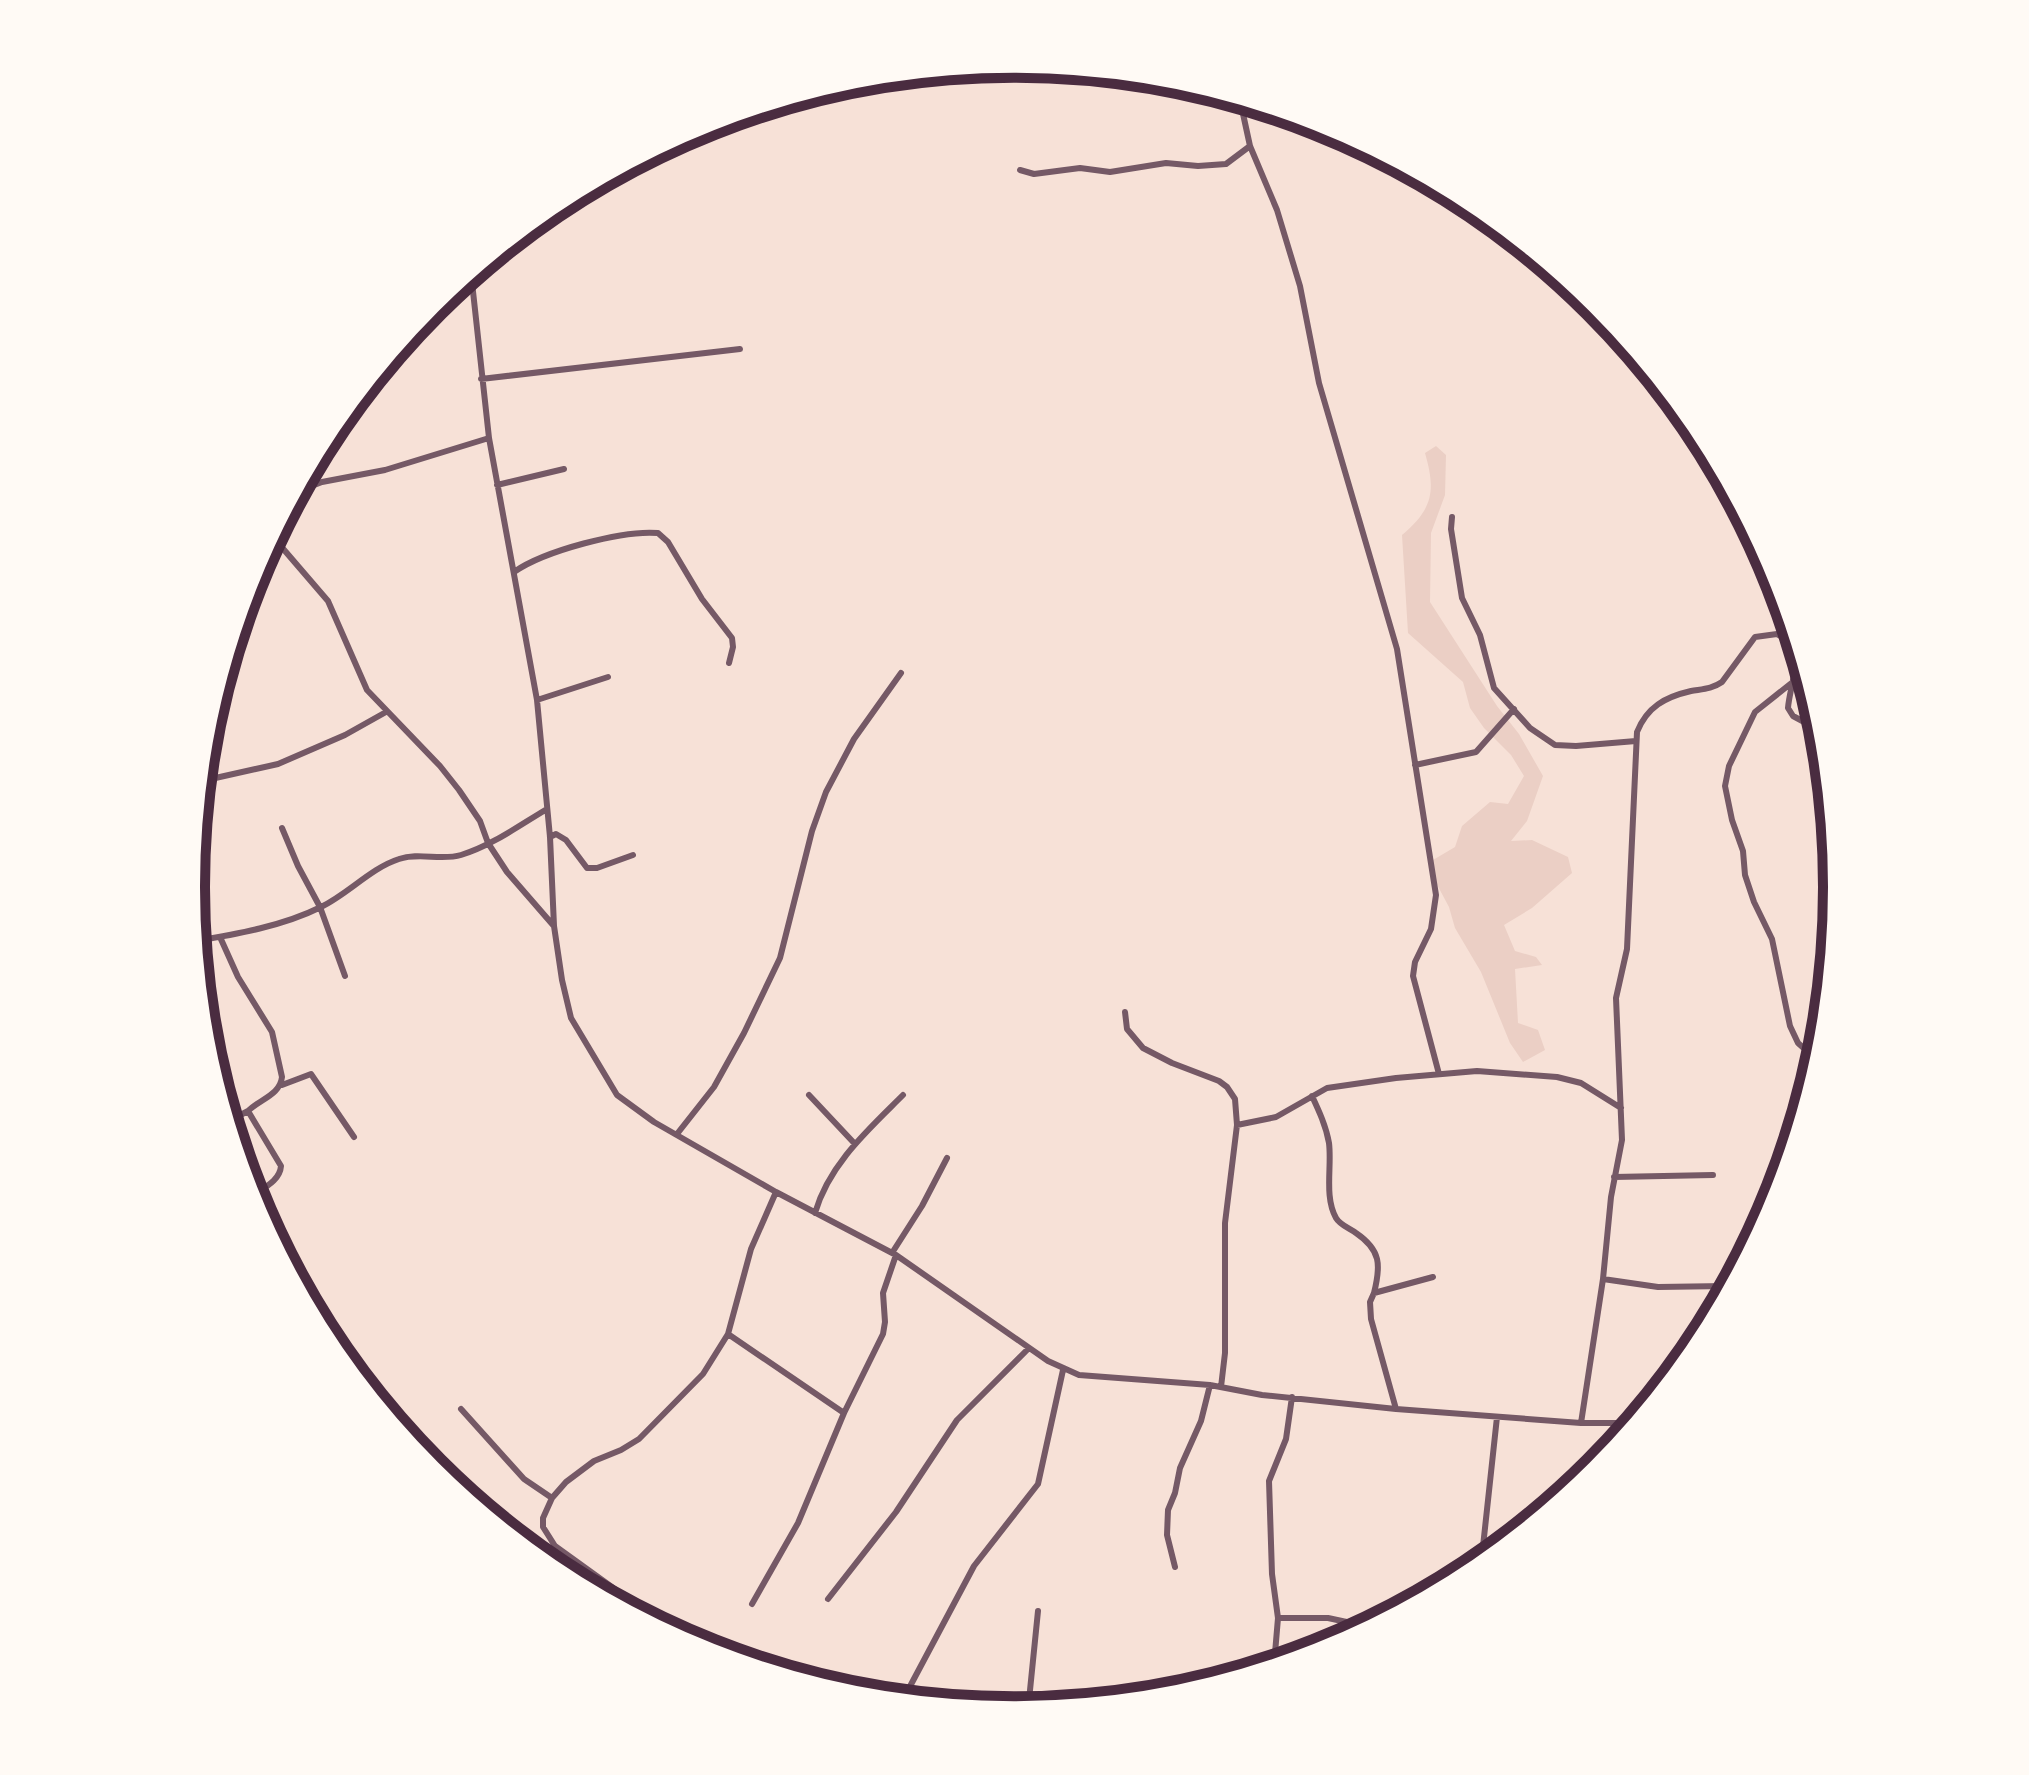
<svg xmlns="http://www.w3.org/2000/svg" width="2029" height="1775" viewBox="0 0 2029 1775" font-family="Cabin,sans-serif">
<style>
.green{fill:#ebcfc5}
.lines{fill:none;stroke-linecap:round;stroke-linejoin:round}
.minor{stroke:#755966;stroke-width:6}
.rim{fill:none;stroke:#4a2c40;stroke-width:10}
</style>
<rect width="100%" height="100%" fill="#f7e1d7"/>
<path class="green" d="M1436,446l10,9 -1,40 -14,38 -1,69 67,104 22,28 24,42 -16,45 -16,20 21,-1 36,17 4,16 -40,35 -28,17 11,26 21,6 6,8 -27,4 3,54 20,7 7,20 -22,12 -13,-19 -29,-71 -26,-44 -6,-21 -15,-28 -1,-19 22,-13 7,-21 28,-24 18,2 16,-28 -13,-21 -27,-27 -14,-20 -7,-26 -55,-49 -6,-98c31,-26 34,-44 23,-82z"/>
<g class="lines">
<path class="minor" d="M1240,100l10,46 27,64 23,76 19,97 78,266 39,246 -5,34 -16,33 -2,14 26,98
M1020,170l14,4 46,-6 30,4 56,-9 32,3 28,-2 24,-18
M471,273l18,165 48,262 13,137 4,89 8,54 9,38 46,77 37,27 122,70 120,63 152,106 31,14 131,10 52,10 134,14 185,14h55
M481,379l259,-30
M497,485l67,-16
M296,492l26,-10 63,-12 104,-32
M1452,517l-1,12 11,69 18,37 14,53 36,40 25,17 21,1 60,-5
M273,537l55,64 39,89 73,76 19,24 21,31 8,22 19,29 46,53
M257,566l-1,16 4,10
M514,572c30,-21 108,-42 144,-39l10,9 34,57 30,39 1,9 -4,16
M1807,675l-13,6 -39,31 -26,54 -4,20 7,34 11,31 2,24 9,27 18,37 18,87 8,17 20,18
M537,700l71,-23
M1415,765l61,-13 38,-43
M202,781l76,-17 67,-29 41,-23
M282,828l16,38 22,41 25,69
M550,837l6,-3 10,6 21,28h10l36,-13
M220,937l18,40 34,55 10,45c-2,18 -22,22 -34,34l33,55c-1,15 -18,22 -29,30
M196,941c41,-7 87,-15 125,-34 27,-13 50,-39 78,-48 20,-7 42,2 62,-4 30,-9 59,-30 86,-46
M1125,1012l2,17 16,19 29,15 47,18 8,6 8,12 2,26 -12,98v130l-4,34
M282,1085l29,-11 43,63
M809,1095l46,49
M1312,1096c7,15 14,30 17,47 3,23 -5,54 7,75 4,7 13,10 20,15 25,17 25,32 18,60
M229,1121l19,-10
M1237,1125l39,-8 51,-29 69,-10 81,-7 80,6 24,6 40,25
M677,1134l37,-47 30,-54 36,-75 32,-127 14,-39 28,-53 47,-66
M1614,1177l99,-2
M815,1213c14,-49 54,-84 88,-118
M892,1253l30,-47 25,-48
M1603,1279l55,8 68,-1
M728,1334l116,79
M461,1409l63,70 28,19
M1396,1409l-25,-90 -1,-17 4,-9 59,-16
M1581,1423l22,-144 8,-82 11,-57 -6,-142 11,-49 10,-217c10,-25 28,-35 54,-41 11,-2 21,-2 31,-9l33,-45 22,-3c31,16 13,48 11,74l5,8 13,7 18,21
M1481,1565l16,-148
M1175,1567l-8,-32 1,-25 7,-17 5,-25 21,-47 9,-36
M828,1599l68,-87 61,-92 72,-72
M752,1604l46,-81 46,-110 39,-79 2,-12 -2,-29 13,-38
M1278,1618h50l42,9
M646,1620l-30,-30 -61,-44 -12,-19v-9l9,-20 14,-16 28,-21 27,-11 18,-11 64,-65 25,-40 23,-85 25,-57
M1274,1665l4,-47 -6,-44 -3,-93 17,-42 6,-42
M822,1686c33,-13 89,8 121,18
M907,1692l67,-126 64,-82 25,-114
M1028,1710l10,-99"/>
</g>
<path d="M0 0H2029V1775H0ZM205 887a809 809 0 1 1 1618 0a809 809 0 1 1-1618 0Z" fill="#fffaf5" fill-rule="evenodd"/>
<path class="rim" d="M205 887a809 809 0 1 1 1618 0a809 809 0 1 1-1618 0Z"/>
</svg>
